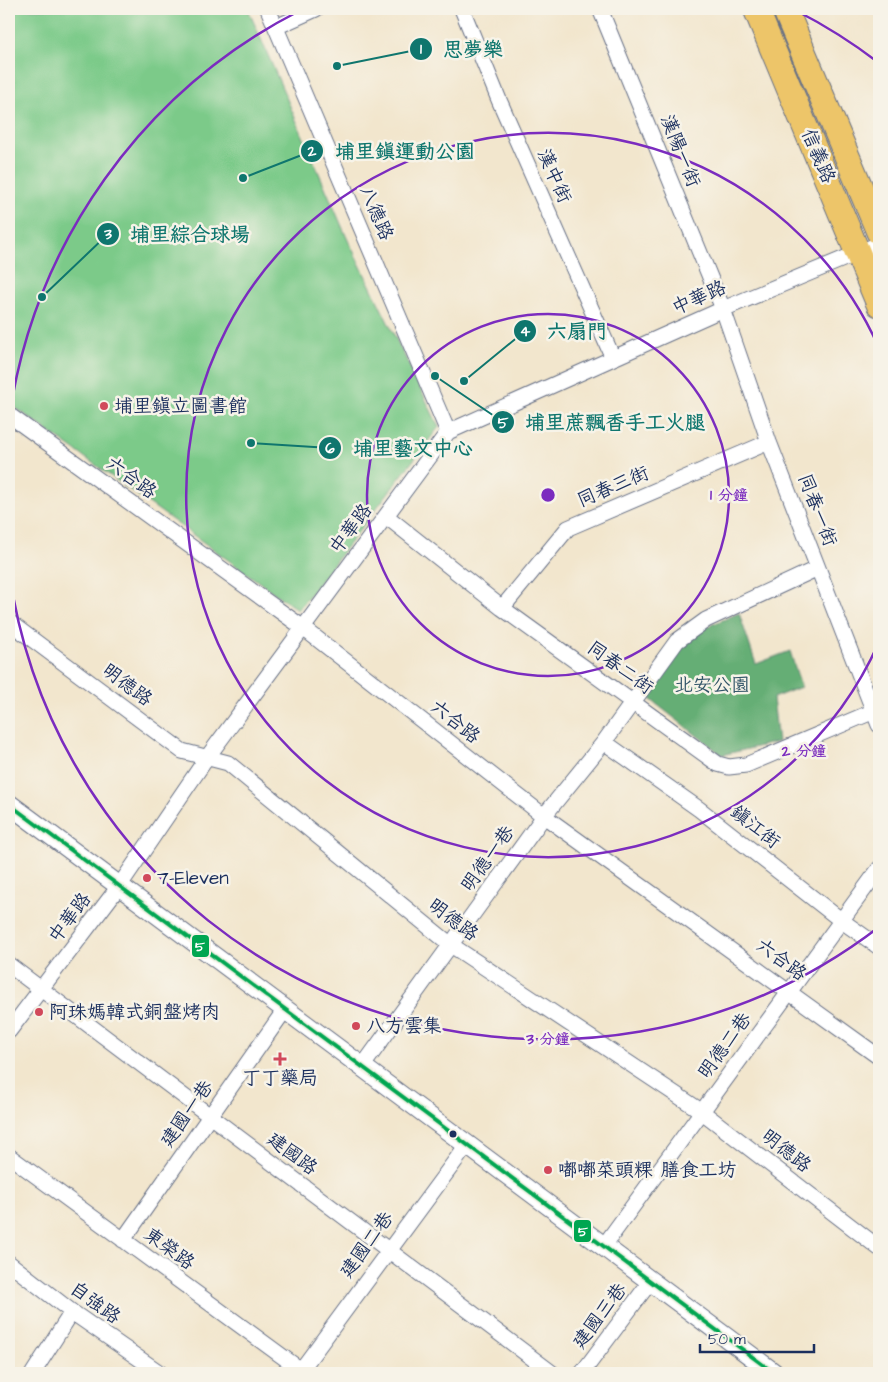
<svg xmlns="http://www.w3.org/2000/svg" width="888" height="1382" viewBox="0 0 888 1382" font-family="'Architects Daughter','LXGW WenKai TC',sans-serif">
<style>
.green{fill:#7cca89;stroke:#4c7c74}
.forest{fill:#65ae75;stroke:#406e6a}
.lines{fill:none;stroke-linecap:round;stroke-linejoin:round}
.minor-casing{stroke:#666f85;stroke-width:17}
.tertiary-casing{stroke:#666f85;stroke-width:21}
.primary-casing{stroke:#666f85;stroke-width:27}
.minor{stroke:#fff;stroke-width:15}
.tertiary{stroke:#fff;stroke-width:19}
.primary{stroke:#edc569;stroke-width:25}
.bus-1-casing{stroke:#f7f3e8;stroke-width:8}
.bus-1{stroke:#00a651;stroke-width:4}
.ring{fill:none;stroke:#7b2cbf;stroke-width:2.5}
.poi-dot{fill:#d1495b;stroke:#f7f3e8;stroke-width:2}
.bus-dot{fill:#1b2f5e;stroke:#f7f3e8;stroke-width:2}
.labels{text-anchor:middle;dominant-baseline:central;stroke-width:5;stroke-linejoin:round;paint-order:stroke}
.street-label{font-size:19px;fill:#1b2f5e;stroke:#f7f3e8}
.poi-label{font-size:19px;fill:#1b2f5e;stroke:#f7f3e8;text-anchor:start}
.park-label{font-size:19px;fill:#335669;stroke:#f7f3e8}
.centre{fill:#7b2cbf;stroke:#f7f3e8;stroke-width:2.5}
.ring-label{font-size:15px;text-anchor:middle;font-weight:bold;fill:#7b2cbf;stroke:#f7f3e8;stroke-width:5;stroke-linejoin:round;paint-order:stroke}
.leader{fill:none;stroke:#0f766e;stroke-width:2}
.callout-dot{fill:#0f766e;stroke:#f7f3e8;stroke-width:2}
.mark-label{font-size:15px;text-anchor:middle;font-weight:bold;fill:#fff}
.callout-label{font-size:20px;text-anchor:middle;font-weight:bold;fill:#0f766e;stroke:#f7f3e8;stroke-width:5;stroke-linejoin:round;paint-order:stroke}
.line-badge{stroke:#f7f3e8;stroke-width:2}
.badge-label{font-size:14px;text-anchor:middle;font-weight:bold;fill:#fff}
</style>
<rect width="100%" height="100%" fill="#f7f3e8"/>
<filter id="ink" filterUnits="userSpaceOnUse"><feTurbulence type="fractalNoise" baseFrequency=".02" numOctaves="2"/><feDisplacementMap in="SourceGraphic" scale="10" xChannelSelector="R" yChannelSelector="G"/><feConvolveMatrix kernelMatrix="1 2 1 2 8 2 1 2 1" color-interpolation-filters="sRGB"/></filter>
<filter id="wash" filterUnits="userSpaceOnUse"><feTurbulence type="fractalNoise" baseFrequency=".0096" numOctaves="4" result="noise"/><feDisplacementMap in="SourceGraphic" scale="20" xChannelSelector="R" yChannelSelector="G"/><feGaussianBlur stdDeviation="1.12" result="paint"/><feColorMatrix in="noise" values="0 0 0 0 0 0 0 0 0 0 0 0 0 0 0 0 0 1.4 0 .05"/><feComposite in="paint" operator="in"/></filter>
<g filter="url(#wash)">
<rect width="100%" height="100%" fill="#f2e6cd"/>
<path class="green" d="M9,9h239l99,229 92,189 -141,183 -289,-207z"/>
<path class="forest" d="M739,613l17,51 34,-13 11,36 -28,11 5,44 -56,13 -76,-59 37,-59z"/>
</g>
<g filter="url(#ink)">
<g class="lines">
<defs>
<path id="minor" d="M268,9l180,423
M462,9l37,91 114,258
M600,9l123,300 46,133 110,283
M276,27l40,-18
M9,415l293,212 242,189 335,241
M386,516l116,92 216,156 11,3 17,-2 133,-56
M502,608l66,-80 201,-86
M9,622l173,129 46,12 223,182 250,166 178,137
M604,742l95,67 143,112 37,26
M9,965l543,408
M9,1031l111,-146 86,-126 242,-327 275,-123 156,-65
M362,1067l182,-251 60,-74 73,-101 29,-21 112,-52
M9,1156l296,217
M123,1240l161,-229
M603,1247l276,-378
M9,1263l63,49 88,61
M301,1370l166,-225
M33,1373l39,-61
M582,1373l68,-91"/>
<path id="tertiary" d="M9,804l765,569"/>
<path id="primary" d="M756,9l123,295
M785,9l94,223"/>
</defs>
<use href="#minor" class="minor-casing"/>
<use href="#tertiary" class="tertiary-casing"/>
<use href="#primary" class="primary-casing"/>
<use href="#minor" class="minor"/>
<use href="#tertiary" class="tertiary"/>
<use href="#primary" class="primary"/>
<defs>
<path id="bus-1" d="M9,804l765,569"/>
</defs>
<use href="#bus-1" class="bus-1-casing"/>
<use href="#bus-1" class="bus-1"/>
</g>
</g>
<g class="ring">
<circle cx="548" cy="495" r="181"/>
<path d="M879 642A362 362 0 1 1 879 348"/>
<path d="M879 927A544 544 0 0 1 9 571M9 419A544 544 0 0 1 301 10M795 10A544 544 0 0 1 879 63"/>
</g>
<g class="poi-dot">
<circle cx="104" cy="406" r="5"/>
<circle cx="147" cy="878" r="5"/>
<circle cx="39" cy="1012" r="5"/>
<circle cx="356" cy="1026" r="5"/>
<path d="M277.5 1051.5h5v5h5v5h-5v5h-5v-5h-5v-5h5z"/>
<circle cx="548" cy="1170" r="5"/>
</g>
<circle class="bus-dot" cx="453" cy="1134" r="4.5"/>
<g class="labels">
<g class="street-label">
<text transform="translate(680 151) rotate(68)">漢陽一街</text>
<text transform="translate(818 156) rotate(67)">信義路</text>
<text transform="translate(554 176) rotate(66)">漢中街</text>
<text transform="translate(376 213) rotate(67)">八德路</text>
<text transform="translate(699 298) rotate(-24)">中華路</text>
<text transform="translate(131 478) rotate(36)">六合路</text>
<text transform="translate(613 487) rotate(-23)">同春三街</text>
<text transform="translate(817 510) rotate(69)">同春一街</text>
<text transform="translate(351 529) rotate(-53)">中華路</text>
<text transform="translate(620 668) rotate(36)">同春二街</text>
<text transform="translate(127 685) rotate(37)">明德路</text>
<text transform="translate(455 722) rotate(38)">六合路</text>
<text transform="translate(755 827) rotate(38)">鎮江街</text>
<text transform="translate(488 859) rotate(-54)">明德一巷</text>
<text transform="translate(70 918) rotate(-53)">中華路</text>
<text transform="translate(453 920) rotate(37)">明德路</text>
<text transform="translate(781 960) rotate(36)">六合路</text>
<text transform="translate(725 1046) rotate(-54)">明德二巷</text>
<text transform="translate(187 1114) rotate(-55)">建國一巷</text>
<text transform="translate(786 1151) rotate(38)">明德路</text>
<text transform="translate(292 1154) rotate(37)">建國路</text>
<text transform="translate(367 1245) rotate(-54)">建國二巷</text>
<text transform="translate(169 1249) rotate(36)">東榮路</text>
<text transform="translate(95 1303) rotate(36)">自強路</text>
<text transform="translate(600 1316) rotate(-53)">建國三巷</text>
</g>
<g class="poi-label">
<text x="114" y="406">埔里鎮立圖書館</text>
<text x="157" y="878">7-Eleven</text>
<text x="49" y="1012">阿珠媽韓式銅盤烤肉</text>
<text x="366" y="1026">八方雲集</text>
<text x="280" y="1078" text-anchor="middle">丁丁藥局</text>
<text x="558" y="1170">嘟嘟菜頭粿 膳食工坊</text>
</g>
<g class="park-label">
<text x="712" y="685">北安公園</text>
</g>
</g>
<circle cx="548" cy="495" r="8" class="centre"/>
<g class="ring-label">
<text x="729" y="500">1 分鐘</text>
<text x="804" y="756">2 分鐘</text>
<text x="548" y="1044">3 分鐘</text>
</g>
<path class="leader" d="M337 66L421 49M243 178L312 151M42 297L108 234M464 381L525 331M435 376L503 422M251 443L330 448"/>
<g class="callout-dot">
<circle cx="337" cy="66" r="5"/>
<circle cx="243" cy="178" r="5"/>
<circle cx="42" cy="297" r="5"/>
<circle cx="464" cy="381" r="5"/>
<circle cx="435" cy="376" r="5"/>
<circle cx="251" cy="443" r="5"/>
<circle cx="421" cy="49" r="12"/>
<circle cx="312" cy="151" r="12"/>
<circle cx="108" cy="234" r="12"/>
<circle cx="525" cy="331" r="12"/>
<circle cx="503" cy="422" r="12"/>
<circle cx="330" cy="448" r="12"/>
</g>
<g class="mark-label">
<text x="421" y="54">1</text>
<text x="312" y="156">2</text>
<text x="108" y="239">3</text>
<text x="525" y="336">4</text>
<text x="503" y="428">5</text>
<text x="330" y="453">6</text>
</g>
<g class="callout-label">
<text x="473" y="56">思夢樂</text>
<text x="405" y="158">埔里鎮運動公園</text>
<text x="190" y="241">埔里綜合球場</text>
<text x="577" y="338">六扇門</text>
<text x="615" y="429">埔里蔗飄香手工火腿</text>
<text x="413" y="455">埔里藝文中心</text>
</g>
<g class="line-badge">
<rect x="191" y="934" width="19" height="24" rx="5" fill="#00a651"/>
<rect x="573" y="1219" width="19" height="24" rx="5" fill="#00a651"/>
</g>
<g class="badge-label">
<text x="200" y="951">5</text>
<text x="583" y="1236">5</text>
</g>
<rect width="888" height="1382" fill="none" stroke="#f7f3e8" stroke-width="30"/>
<path d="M700 1344v8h114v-8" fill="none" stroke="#1b2f5e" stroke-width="2.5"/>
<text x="708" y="1344" font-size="15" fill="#1b2f5e" stroke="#f7f3e8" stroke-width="4" paint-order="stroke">50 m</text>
</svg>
